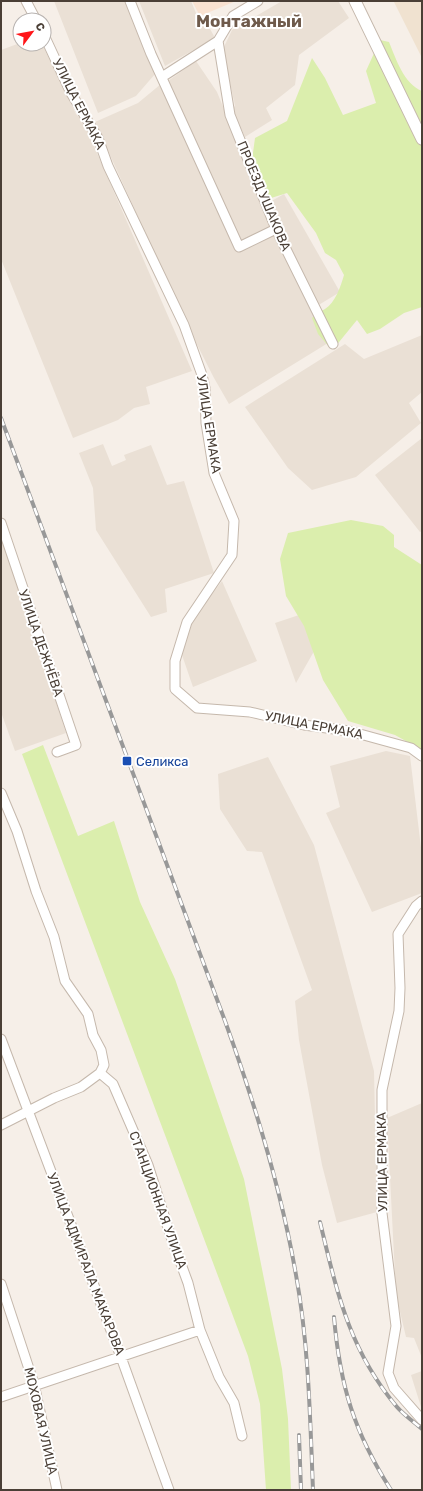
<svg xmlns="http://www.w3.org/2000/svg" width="423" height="1491" viewBox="0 0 423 1491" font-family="Rubik,sans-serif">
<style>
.residential{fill:#eae0d5}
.commercial{fill:#f9e2d1}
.education{fill:#f0e2d0}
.green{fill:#dbeead}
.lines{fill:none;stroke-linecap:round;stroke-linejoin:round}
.minor-casing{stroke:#c5b8ac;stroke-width:11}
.tertiary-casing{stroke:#c5b8ac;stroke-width:13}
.minor{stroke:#fff;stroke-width:9}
.tertiary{stroke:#fff;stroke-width:11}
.rail-casing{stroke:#989898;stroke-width:4}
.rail{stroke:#fff;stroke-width:2.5;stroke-dasharray:8;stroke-linecap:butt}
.transit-dot{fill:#1a4fb4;stroke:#fff;stroke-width:1.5}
.labels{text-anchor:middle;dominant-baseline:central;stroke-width:4;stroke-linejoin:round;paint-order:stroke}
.street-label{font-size:13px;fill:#4a3f36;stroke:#fff}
.transit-label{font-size:13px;fill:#164399;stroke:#fff;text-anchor:start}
.district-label{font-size:17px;font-weight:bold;fill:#6e5a4b;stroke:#fff}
</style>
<rect width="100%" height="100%" fill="#f6efe8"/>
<path class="residential" d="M54,1h71l30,73 -19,22 -38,17z
M139,1h52l7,17 5,-2 12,22 -50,28z
M282,1h56l11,17 -50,37 -4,30 -29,23 6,12 -27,17 -13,-28 3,-3 -12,-57 9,-19z
M20,43l22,1 34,70 8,9 108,248 -46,16 4,17 -16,4 -16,12 -45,18 -72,-179v-209z
M196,61l21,31 55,134 -31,16 -73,-161z
M161,84l76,166 37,-17 54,110 -99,61 -15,-26 -27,-53 -92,-203 43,-19z
M284,194l56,98 -23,14 -49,-103z
M422,335v57l-13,11 12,20 -65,54 -44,13 -24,-22 -43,-61 100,-63 19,15z
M422,438v93l-2,1 -45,-57z
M103,444l9,22 14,-6 -2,-5 27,-10 16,40 17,-4 30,92 -49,16 2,23 -16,5 -55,-87 -3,-42 -14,-35z
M1,533l65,200 -51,18 -14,-39z
M222,581l35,80 -64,26 -11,-32 8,-32z
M305,613l12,33 -21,37 -21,-60z
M386,751l24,5 12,100v37l-50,19 -46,-99 14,-6 -10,-41z
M268,757l46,88 60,226 3,141 -40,11 -15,-58 -23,-125 -4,-39 17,-11 -50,-138 -15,-1 -27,-42 -2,-35z
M422,1103v255l-8,-20 -8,-1 -10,-42 -9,-177z
M422,1371v39l-11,-35z"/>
<path class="commercial" d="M192,1h44l-36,15z"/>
<path class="education" d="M397,1h25v57l-28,-56z"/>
<path class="green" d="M380,40l9,2c7,17 15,42 33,49v216l-18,6 -24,16 -13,5 -10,-14 -22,27 -5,1 -12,-14 -6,-16c6,-7 6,-5 13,-9 10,-6 16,-23 19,-34l-8,-15 -11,-7 -9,-20 -29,-40 -19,6 -16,-39 3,-22 32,-17 25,-63 13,20 18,37 33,-12 -10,-32z
M351,520l32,6 11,9v12l28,18v185l-27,-15 -47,-14 -25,-41 -19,-54 -18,-30 -6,-37 8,-26z
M43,745l35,91 36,-15 26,81 35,77 69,200 38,190 6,50 3,71h-25l-6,-86 -12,-48 -226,-602z"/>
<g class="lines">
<defs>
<path id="minor" d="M26,1l10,19
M130,1l21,53 88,193 37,-18
M44,35l27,58 27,45 10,28 76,159 18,50 3,13 1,35 8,50 20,48 -2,34 -45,67 -12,39v28l22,19 53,4 54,13 45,6 62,17 11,8
M218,41l12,74 46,114 57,115
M162,77l56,-36 15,-25 25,-15
M1,523l75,222 -19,7
M1,793l16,38 19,60 18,46 11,44 23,33 5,21 8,15 3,15 -4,8 13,11 35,81 22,69 18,49 12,47 19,47 15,26 8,33
M422,901l-6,5 -18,28 2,54 -1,23 -17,79v123l14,113 -8,47 6,15 28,32
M1,1039l120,318 48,133
M1,1125l53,-27 27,-11 19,-14
M1,1284l33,100 23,106
M1,1397l199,-67"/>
<path id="tertiary" d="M355,1l67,138"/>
</defs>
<use href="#minor" class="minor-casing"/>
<use href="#tertiary" class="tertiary-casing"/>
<use href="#minor" class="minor"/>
<use href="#tertiary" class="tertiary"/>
<defs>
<path id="rail" d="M1,418l224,603c30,83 56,167 71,254 13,71 14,143 17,215
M320,1222c17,70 29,128 77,185 7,8 17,15 25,22
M334,1317c6,69 20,115 57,173
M299,1435l2,55"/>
</defs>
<use href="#rail" class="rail-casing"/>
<use href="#rail" class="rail"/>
</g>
<rect class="transit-dot" x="122" y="756" width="10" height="10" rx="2"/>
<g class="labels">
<g class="street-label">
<text transform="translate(79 104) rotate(63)">УЛИЦА ЕРМАКА</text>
<text transform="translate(264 196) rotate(67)">ПРОЕЗД УШАКОВА</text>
<text transform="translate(209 424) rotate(81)">УЛИЦА ЕРМАКА</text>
<text transform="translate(41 643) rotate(71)">УЛИЦА ДЕЖНЁВА</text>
<text transform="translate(314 725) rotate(11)">УЛИЦА ЕРМАКА</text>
<text transform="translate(382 1162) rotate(-91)">УЛИЦА ЕРМАКА</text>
<text transform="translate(158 1200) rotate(70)">СТАНЦИОННАЯ УЛИЦА</text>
<text transform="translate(86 1264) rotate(69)">УЛИЦА АДМИРАЛА МАКАРОВА</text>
<text transform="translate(41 1421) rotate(77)">МОХОВАЯ УЛИЦА</text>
</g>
<g class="transit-label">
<text x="136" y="761">Селикса</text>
</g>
<g class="district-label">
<text x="249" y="21">Монтажный</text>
</g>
</g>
<rect width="423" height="1491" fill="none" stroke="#4a3f36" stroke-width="4"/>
<g transform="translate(32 32) rotate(58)"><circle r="19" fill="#ffffff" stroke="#b7b2af"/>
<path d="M0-3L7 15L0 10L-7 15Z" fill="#ff1619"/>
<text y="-6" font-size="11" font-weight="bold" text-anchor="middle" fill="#4a3f36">С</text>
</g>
</svg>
